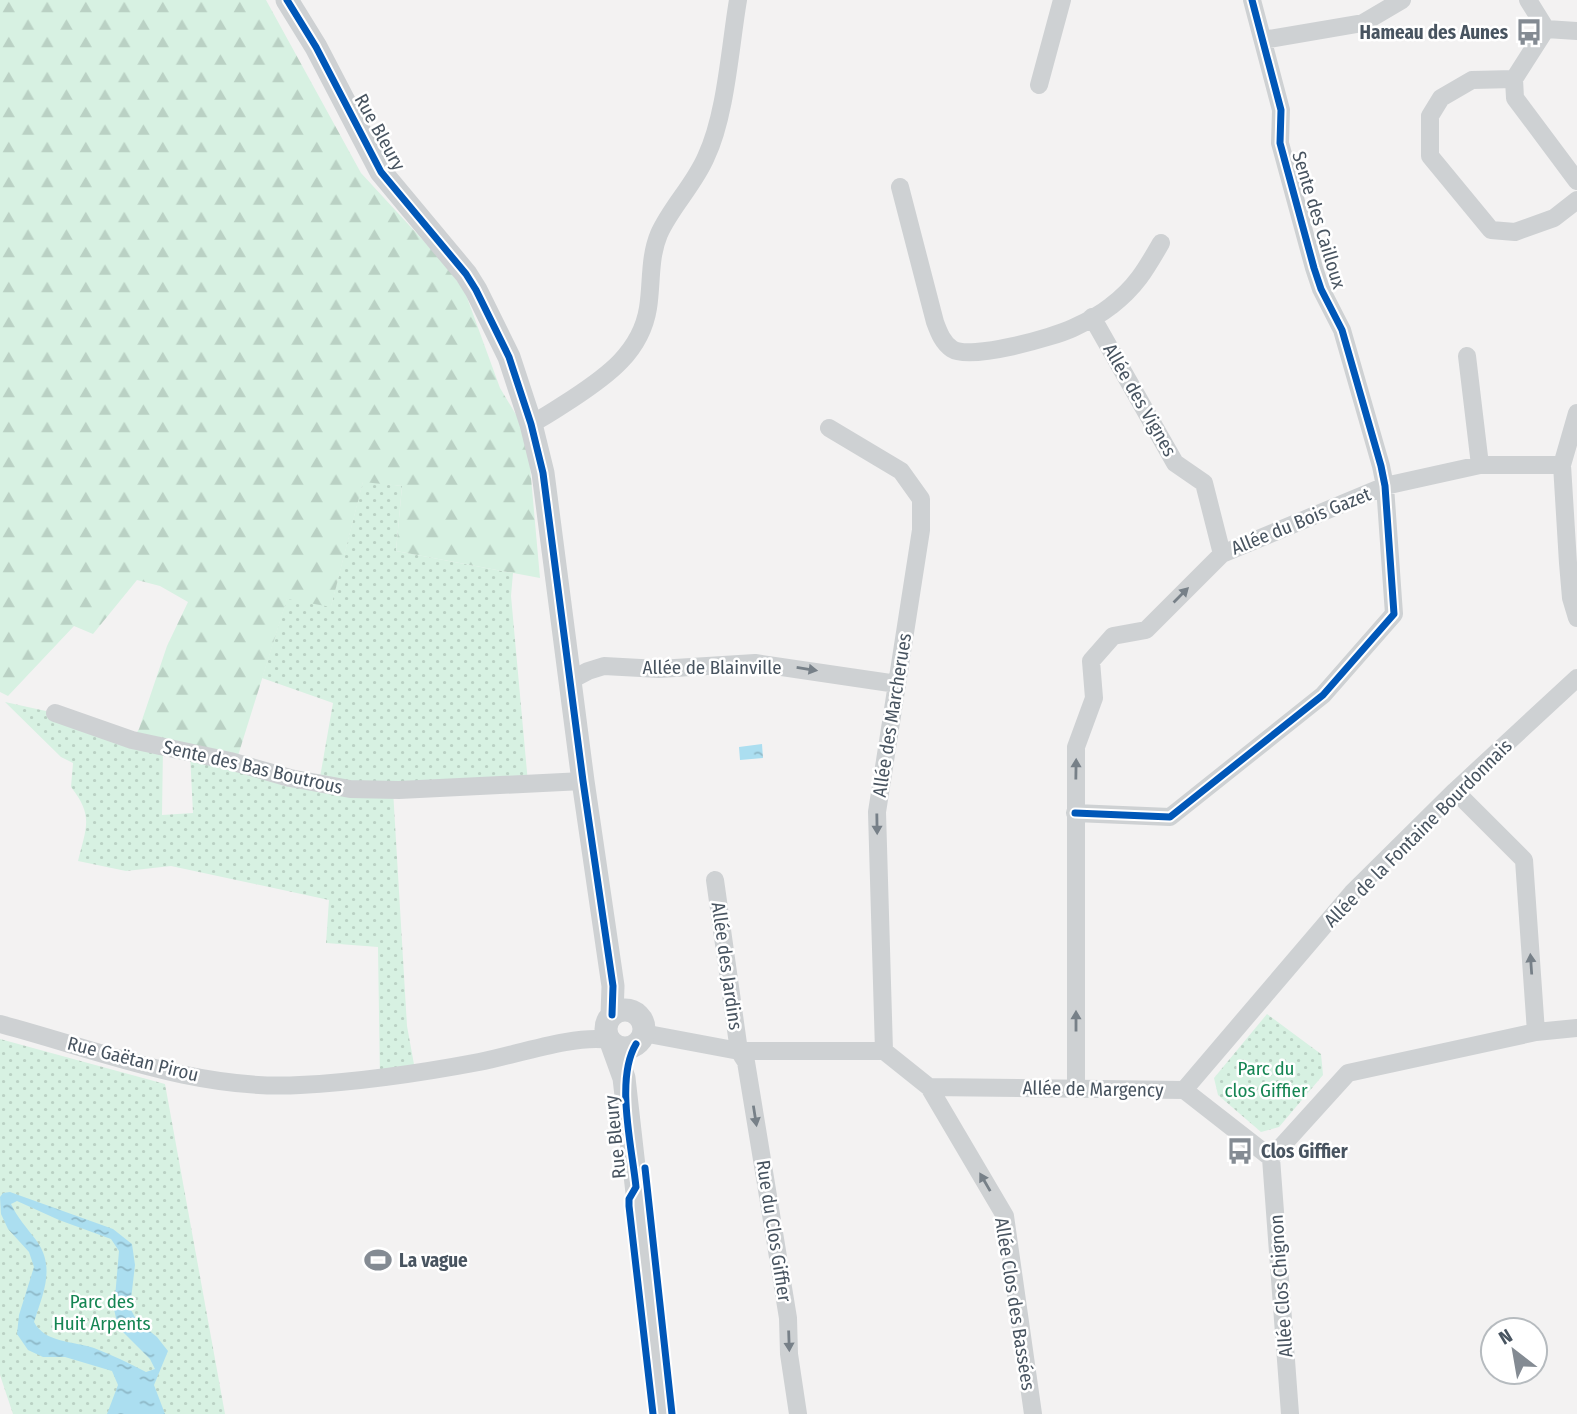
<svg xmlns="http://www.w3.org/2000/svg" width="1577" height="1414" viewBox="0 0 1577 1414" font-family="'Fira Sans Condensed',sans-serif">
<style>
.grass{fill:url(#grass-dots)}
.forest{fill:url(#forest-firs)}
.water{fill:url(#water-ripples);fill-rule:evenodd}
.lines{fill:none;stroke-linecap:round;stroke-linejoin:round}
.minor{stroke:#ced1d3;stroke-width:18}
.tertiary{stroke:#ced1d3;stroke-width:23}
.cycleway-casing{stroke:#fff;stroke-width:11}
.cycleway{stroke:#0057b8;stroke-width:7}
.oneway{fill:#778088}
.labels{text-anchor:middle;dominant-baseline:central;stroke-width:5;stroke-linejoin:round;paint-order:stroke}
.poi-label{font-size:19px;font-weight:bold;fill:#485460;stroke:#fff;text-anchor:start}
.street-label{font-size:19px;fill:#485460;stroke:#fff}
.park-label{font-size:19px;fill:#158553;stroke:#fff}
</style>
<defs>
<pattern id="grass-dots" width="8" height="8" patternUnits="userSpaceOnUse" patternTransform="scale(1.75)"><rect width="8" height="8" fill="#d7f1e2"/><path d="M2 2h.1M6 6h.1" fill="none" stroke="#bad1c4" stroke-width="1.8" stroke-linecap="round"/></pattern>
<pattern id="forest-firs" width="22" height="20" patternUnits="userSpaceOnUse" patternTransform="scale(1.75)"><rect width="22" height="20" fill="#d7f1e2"/><path d="M5 1l3.5 6h-7zM16 11l3.5 6h-7z" fill="#bad1c4"/></pattern>
<pattern id="water-ripples" width="26" height="14" patternUnits="userSpaceOnUse" patternTransform="scale(1.75)"><rect width="26" height="14" fill="#abdef0"/><path d="M2 4q2-2 4 0t4 0M15 11q2-2 4 0t4 0" fill="none" stroke="#8db7c6"/></pattern>
</defs>
<rect width="100%" height="100%" fill="#f3f2f2"/>
<path class="grass" d="M363,481l39,5 -6,65 117,22 -2,23 17,187 -135,7 14,236 8,44 -35,10 -2,-133 -52,-4 3,-43 -158,-34 -45,5 -48,-10c8,-33 16,-45 -7,-74l2,-24 -12,-6 -56,-55 50,11 108,34 -1,68 31,-2 -3,-60 129,30 14,-80 -71,-25 25,-80 44,8z
M1267,1014l54,40 2,21 -44,52 -18,5 -43,-37 -4,-17z
M0,1039l165,45 60,330h-212l-13,-39z"/>
<path class="forest" d="M0,0h266l95,173 83,90 21,29 35,96 27,45 13,145 -144,-27 6,-65 -39,-4 -32,125 -44,-8 -51,163 -104,-22 7,-11 28,-83 21,-44 -28,-16 -23,-6 -44,54 -19,-8 -66,70 -8,-4z"/>
<path class="water" d="M762,744l1,14 -23,2 -1,-13z
M10,1192l103,37 19,15 3,21 -5,43 7,13 20,16 11,14 -14,34 11,29h-58l11,-29 -6,-14 -47,-14h-22l-15,-7 -11,-16 2,-19 15,-48 -5,-15 -21,-23 -7,-15 -1,-17 3,-4zM17,1201l42,19 52,19 8,12 -5,58 4,18 32,32 5,10 -9,3c-17,-9 -34,-17 -52,-24 -21,-7 -49,-5 -60,-26 9,-29 22,-55 2,-82 -9,-12 -19,-23 -25,-36z"/>
<g class="lines">
<path class="minor" d="M1528,0l18,29 31,2
M1546,29l-32,50 1,19 62,83
M1263,40l100,-17 39,-23
M1514,79l-42,1 -31,18 -11,18v40l61,74 24,2 39,-14 23,-18
M1039,85l23,-85
M900,187l35,135c4,11 8,21 17,27 18,12 102,-12 121,-21 13,-6 28,-14 38,-22 25,-19 35,-37 50,-63
M1092,317l83,146 29,20 18,71
M1467,356l13,109
M1577,413l-15,52 6,98 3,35 6,20
M531,424c14,-7 27,-16 41,-25 35,-23 69,-47 76,-91 4,-25 1,-50 11,-74 12,-27 35,-49 47,-77 20,-42 24,-110 32,-157
M829,428l72,43 20,28v31l-44,282 7,239
M571,680l17,-9 16,-5 55,3 96,-6 142,21
M55,713l77,27 98,21 60,17 60,11 49,1 184,-9
M1455,791l69,69 12,172
M1075,813l95,4 153,-122 71,-81 -9,-128 -4,-20 -39,-136 -21,-41 -7,-21 -34,-125 1,-33 -29,-110
M715,880l24,171 7,11 42,256 1,36 9,60
M0,1024c98,26 197,67 300,61 60,-3 121,-12 179,-23 37,-7 95,-28 131,-22
M643,1033l96,18h145l45,36 255,3 87,68 77,-85 188,-41 41,-4
M929,1087l76,129 28,198
M1076,1089v-342l18,-49 -3,-37 22,-25 33,-6 76,-76 163,-68 95,-21h82
M1184,1090l168,-197 103,-102 122,-113
M1271,1158l19,256"/>
<path class="tertiary" d="M287,0l29,47 65,125 85,102 10,16 33,67 22,67 12,49 40,308 30,205 -1,29
M606 1029a19 19 0 1 1 38 0a19 19 0 1 1-38 0Z
M611,1042l13,36 38,336"/>
<defs>
<path id="cycleway" d="M287,0l29,47 65,125 85,102 10,16 33,67 22,67 12,49 40,308 30,205 -1,29
M1075,813l95,4 153,-122 71,-81 -9,-128 -4,-20 -39,-136 -21,-41 -7,-21 -34,-125 1,-33 -29,-110
M636,1044c-21,35 -4,103 0,143l-7,12v7l24,208
M645,1168l27,246"/>
</defs>
<use href="#cycleway" class="cycleway-casing"/>
<use href="#cycleway" class="cycleway"/>
</g>
<defs><path id="oneway-solid" d="M-6-.8H1V-3.2L6.5 0L1 3.2V.8H-6Z" transform="scale(1.75)"/></defs>
<g class="oneway">
<use href="#oneway-solid" transform="translate(1181 595) rotate(-45)"/>
<use href="#oneway-solid" transform="translate(807 669) rotate(9)"/>
<use href="#oneway-solid" transform="translate(1076 769) rotate(-89)"/>
<use href="#oneway-solid" transform="translate(877 824) rotate(89)"/>
<use href="#oneway-solid" transform="translate(1531 964) rotate(-94)"/>
<use href="#oneway-solid" transform="translate(1076 1021) rotate(-90)"/>
<use href="#oneway-solid" transform="translate(755 1116) rotate(81)"/>
<use href="#oneway-solid" transform="translate(985 1182) rotate(-120)"/>
<use href="#oneway-solid" transform="translate(789 1341) rotate(88)"/>
</g>
<defs>
<symbol id="bus-bare" viewBox="-9 -9 18 18"><path d="M-5-6H5V4H4V6H2V4H-2V6H-4V4H-5ZM-3.5-4V0h7V-4ZM-3.5 1.2v1.5H-2V1.2ZM2 1.2v1.5H3.5V1.2Z" fill="#848b93" stroke="#fff" stroke-width="2.5" paint-order="stroke"/></symbol>
<symbol id="stadium-bare" viewBox="-9 -9 18 18"><path d="M0-5a6.5 5 0 1 0 0 10a6.5 5 0 1 0 0-10ZM-3.5-1.8h7v3.6h-7Z" fill="#848b93" stroke="#fff" stroke-width="2.5" paint-order="stroke"/></symbol>
</defs>
<g fill-rule="evenodd">
<use href="#bus-bare" x="1510" y="13" width="38" height="38"/>
<use href="#bus-bare" x="1221" y="1132" width="38" height="38"/>
<use href="#stadium-bare" x="359" y="1241" width="38" height="38"/>
</g>
<g class="labels">
<g class="poi-label">
<text x="1508" y="32" text-anchor="end">Hameau des Aunes</text>
<text x="1261" y="1151">Clos Giffier</text>
<text x="399" y="1260">La vague</text>
</g>
<g class="street-label">
<text transform="translate(380 132) rotate(61)">Rue Bleury</text>
<text transform="translate(1319 220) rotate(73)">Sente des Cailloux</text>
<text transform="translate(1140 400) rotate(60)">Allée des Vignes</text>
<text transform="translate(1301 521) rotate(-22)">Allée du Bois Gazet</text>
<text x="712" y="667">Allée de Blainville</text>
<text transform="translate(892 715) rotate(-81)">Allée des Marcherues</text>
<text transform="translate(253 767) rotate(13)">Sente des Bas Boutrous</text>
<text transform="translate(1418 833) rotate(-45)">Allée de la Fontaine Bourdonnais</text>
<text transform="translate(727 966) rotate(82)">Allée des Jardins</text>
<text transform="translate(133 1059) rotate(14)">Rue Gaëtan Pirou</text>
<text transform="translate(1093 1089) rotate(1)">Allée de Margency</text>
<text transform="translate(615 1137) rotate(-96)">Rue Bleury</text>
<text transform="translate(774 1231) rotate(81)">Rue du Clos Giffier</text>
<text transform="translate(1281 1286) rotate(-94)">Allée Clos Chignon</text>
<text transform="translate(1015 1304) rotate(81)">Allée Clos des Bassées</text>
</g>
<g class="park-label">
<text x="1266" y="1068">Parc du<tspan x="1266" dy="22">clos Giffier</tspan></text>
<text x="102" y="1301">Parc des<tspan x="102" dy="22">Huit Arpents</tspan></text>
</g>
</g>
<g transform="translate(1514 1351) rotate(329)"><circle r="33" fill="#ffffff" stroke="#b6bbbf" stroke-width="2"/>
<path d="M0-5L12 26L0 18L-12 26Z" fill="#848b93"/>
<text y="-10" font-size="19" font-weight="bold" text-anchor="middle" fill="#485460">N</text>
</g>
</svg>
